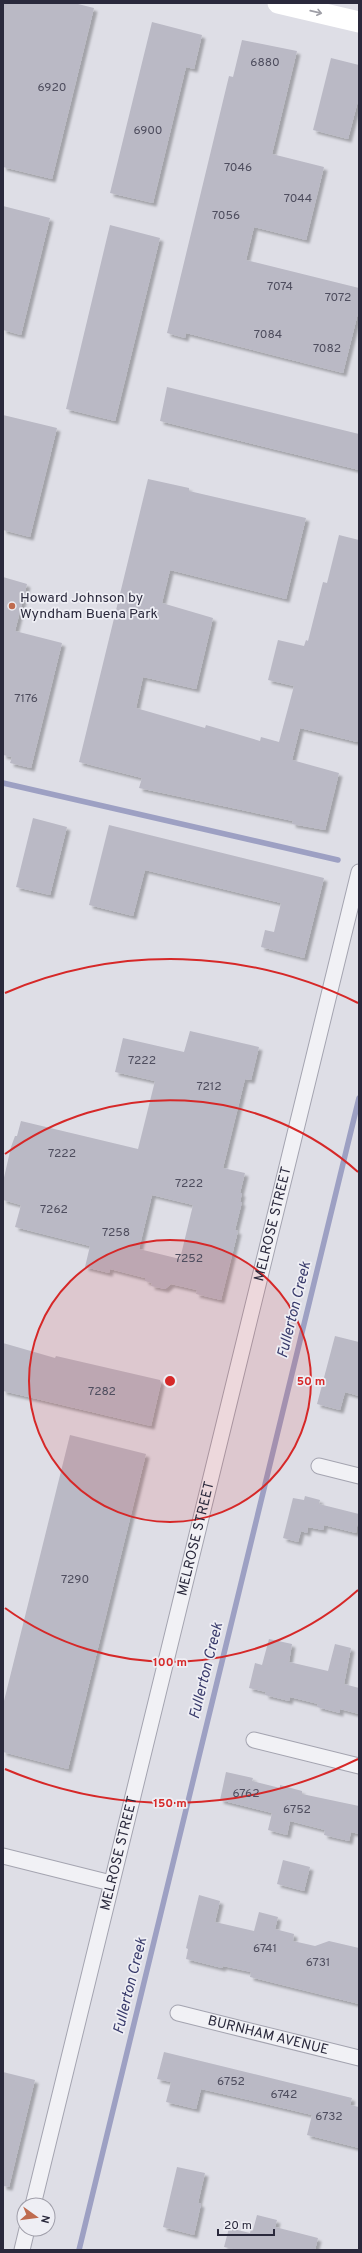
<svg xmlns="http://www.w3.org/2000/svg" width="362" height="2253" viewBox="0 0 362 2253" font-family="Overpass,sans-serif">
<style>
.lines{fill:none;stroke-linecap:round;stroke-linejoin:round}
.stream{stroke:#9da0c3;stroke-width:5.5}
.building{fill:#bab9c5;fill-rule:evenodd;filter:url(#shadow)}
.street-casing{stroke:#a4a4b0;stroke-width:17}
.street{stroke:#f1f1f5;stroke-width:15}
.secondary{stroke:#fff;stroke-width:21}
.oneway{stroke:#9f9fa7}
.ring{fill:none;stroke:#d62828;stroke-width:2}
.poi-dot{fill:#bf6b4f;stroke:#eeeef4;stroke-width:1.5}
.labels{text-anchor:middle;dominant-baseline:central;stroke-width:3.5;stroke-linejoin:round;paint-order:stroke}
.number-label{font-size:12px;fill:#4e4d5e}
.poi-label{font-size:14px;fill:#2a293c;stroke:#eeeef4;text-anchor:start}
.street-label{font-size:14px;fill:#2a293c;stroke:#eeeef4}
.water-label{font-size:15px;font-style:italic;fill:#383a6b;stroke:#eeeef4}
.centre{fill:#d62828;stroke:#eeeef4;stroke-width:2}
.ring-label{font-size:12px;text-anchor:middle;font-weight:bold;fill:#d62828;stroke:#eeeef4;stroke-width:3.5;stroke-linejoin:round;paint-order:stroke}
</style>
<defs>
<filter id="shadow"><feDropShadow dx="3.5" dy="3.5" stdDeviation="1" flood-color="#0004"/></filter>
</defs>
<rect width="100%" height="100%" fill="#dedee6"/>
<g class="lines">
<path class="stream" d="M3,783l335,77
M79,2250l280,-1152"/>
</g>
<path class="building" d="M3,3h71l20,5 -42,171 -49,-12z
M152,22l50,13 -8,34 -8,-2 -33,136 -43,-10z
M242,40l55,11 -25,103 52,13 -18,73 -52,-13 -8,33 113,28v21l-16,64 -157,-40 -1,5 -18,-5 62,-257 4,1z
M331,58l28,7v32l-11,42 -35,-9z
M3,206l47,12 -29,117 -18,-5z
M110,225l50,13 -45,183 -49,-12z
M167,387l192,47v36l-199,-49z
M3,415l54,13 -27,109 -27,-7z
M148,479l41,9v3l117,27 -20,81 -116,-29 -8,33 51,15 -17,71 -53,-12 -7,31 69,20 1,-3 54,16 1,-4 18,5 15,-56 -26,-6 10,-40 26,6 2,-6 2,1 15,-59 4,1 12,-48 20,5v192l-2,10 -57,-14 -8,32 47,13 -14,57 -33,-6 1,-3 -154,-33 3,-10 -63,-16z
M3,577l24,7 -12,47 47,12 -31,125 -21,-5 2,-6 -9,-2z
M33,818l34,9 -17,68 -34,-8z
M109,825l215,53 -20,80 -43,-11 4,-17 9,2 7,-29 -136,-33 -12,46 -44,-11z
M190,1031l69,16 -8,33 -6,-1 -22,89 22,5 -5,20h2l-2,9h2l-7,28 3,1 -17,69 -25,-6 1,-4 -26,-6 -6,5 -14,-3 1,-3 -7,-2v-3l-35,-9 -1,4 -24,-6 5,-21 -75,-19 6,-22 -18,-5v-18l8,-35 4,-11h2l4,-15 117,28 17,-68 -40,-9 8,-34 61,14zM152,1195l41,10 -13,54 -41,-10z
M335,1336l24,6v54l-14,-4 -5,18 -23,-6z
M3,1343l52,15 1,-2 104,24 1,3 -10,43 -148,-35z
M70,1435l76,19 -78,315 -65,-17v-47z
M305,1496l15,4 -1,4 40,10 -3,19 -32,-8 -1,5 -15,-3 -1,6 -6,-2 -3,11 -15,-4 10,-40 11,2z
M269,1639l23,5 -3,18 39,9 7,-27 16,4 -7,36 15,4v26l-19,-5v4l-23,-6 1,-3 -28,-7 -1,4 -24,-6 1,-3 -17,-4 6,-25 7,2z
M226,1772l27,6 -1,3 28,7v-3l22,6v3l57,12v28l-8,-2 -2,9 -25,-6 1,-5 -35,-9 -3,14 -19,-5 4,-17 -52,-13z
M283,1860l27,7 -6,24 -27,-7z
M199,1895l21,6 -5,21 39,9 5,-19 19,5 -3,12 19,5 -1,7 22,5 14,-5 30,7v56l-109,-27 1,-5 -28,-6 -1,2 -36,-9 2,-10 -2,-1z
M164,2052l188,46 -2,7 9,2v41l-52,-13 5,-20 -63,-15 -48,-11 -5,20 -30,-7 5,-20 -14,-3z
M3,2072l32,8 -26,107 -6,-1z
M177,2167l28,6 -7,30 3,1 -7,31 -31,-8z
M257,2215l20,5 -2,7 43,11 -3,12h-77l-14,-3 5,-19 21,5 1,-4 2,1z"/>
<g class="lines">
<defs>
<g id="street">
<path d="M319,1466l40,10"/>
<path d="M254,1740l105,26"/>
<path d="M3,1856l108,27"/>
<path id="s1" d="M178,2013l181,45"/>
<path id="s2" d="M33,2205l326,-1333"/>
<path d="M22,2250l5,-21"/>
</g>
</defs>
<use href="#street" class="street-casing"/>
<use href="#street" class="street"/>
<path class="secondary" d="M278,3l81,19"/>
</g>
<defs><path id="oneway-shaft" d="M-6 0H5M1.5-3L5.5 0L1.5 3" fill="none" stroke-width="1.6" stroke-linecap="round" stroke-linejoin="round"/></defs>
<use class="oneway" href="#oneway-shaft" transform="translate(316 12) rotate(13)"/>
<circle cx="170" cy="1381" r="141" fill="#d62828" fill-opacity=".12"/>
<g class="ring">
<circle cx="170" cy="1381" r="141"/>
<path d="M358 1590A281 281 0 0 1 5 1608M5 1154A281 281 0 0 1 358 1172"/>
<path d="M358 1759A422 422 0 0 1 5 1769M5 993A422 422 0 0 1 358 1003"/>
</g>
<circle class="poi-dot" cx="12" cy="606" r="4"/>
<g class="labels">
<g class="number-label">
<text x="265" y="63">6880</text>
<text x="52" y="88">6920</text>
<text x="148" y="131">6900</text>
<text x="238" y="168">7046</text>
<text x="298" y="199">7044</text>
<text x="226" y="216">7056</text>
<text x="280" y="287">7074</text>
<text x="338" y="298">7072</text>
<text x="268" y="335">7084</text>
<text x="327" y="349">7082</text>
<text x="26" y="699">7176</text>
<text x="142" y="1061">7222</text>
<text x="209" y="1087">7212</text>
<text x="62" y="1154">7222</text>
<text x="189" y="1184">7222</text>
<text x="54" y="1210">7262</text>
<text x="116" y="1233">7258</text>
<text x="189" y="1259">7252</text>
<text x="102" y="1392">7282</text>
<text x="75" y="1580">7290</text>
<text x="246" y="1794">6762</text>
<text x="297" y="1810">6752</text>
<text x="265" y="1949">6741</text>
<text x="318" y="1963">6731</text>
<text x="231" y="2082">6752</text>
<text x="284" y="2095">6742</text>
<text x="329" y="2117">6732</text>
</g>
<g class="poi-label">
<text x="20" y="598">Howard Johnson by<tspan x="20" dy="16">Wyndham Buena Park</tspan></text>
</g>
<g class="street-label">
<text stroke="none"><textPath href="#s2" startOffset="1010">MELROSE STREET</textPath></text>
<text stroke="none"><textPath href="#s2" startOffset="686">MELROSE STREET</textPath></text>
<text stroke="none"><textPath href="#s2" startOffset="362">MELROSE STREET</textPath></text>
<text stroke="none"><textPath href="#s1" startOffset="93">BURNHAM AVENUE</textPath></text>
</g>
<g class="water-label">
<text transform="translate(295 1310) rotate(-76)">Fullerton Creek</text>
<text transform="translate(207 1671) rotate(-76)">Fullerton Creek</text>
<text transform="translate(131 1986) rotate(-76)">Fullerton Creek</text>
</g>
</g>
<circle cx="170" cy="1381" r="6" class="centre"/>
<g class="ring-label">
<text x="311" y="1385">50 m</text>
<text x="170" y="1666">100 m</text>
<text x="170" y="1807">150 m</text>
</g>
<rect width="362" height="2253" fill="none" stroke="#2a293c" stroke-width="8"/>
<g transform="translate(36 2217) rotate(104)"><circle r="19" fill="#eeeef4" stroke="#a09faa"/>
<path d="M0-3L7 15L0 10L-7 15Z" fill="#bf6b4f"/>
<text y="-6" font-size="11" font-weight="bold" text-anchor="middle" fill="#2a293c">N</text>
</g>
<path d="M218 2229v6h56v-6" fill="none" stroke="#2a293c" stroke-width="2"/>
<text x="224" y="2229" font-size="12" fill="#2a293c" stroke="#eeeef4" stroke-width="3" paint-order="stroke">20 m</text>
</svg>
